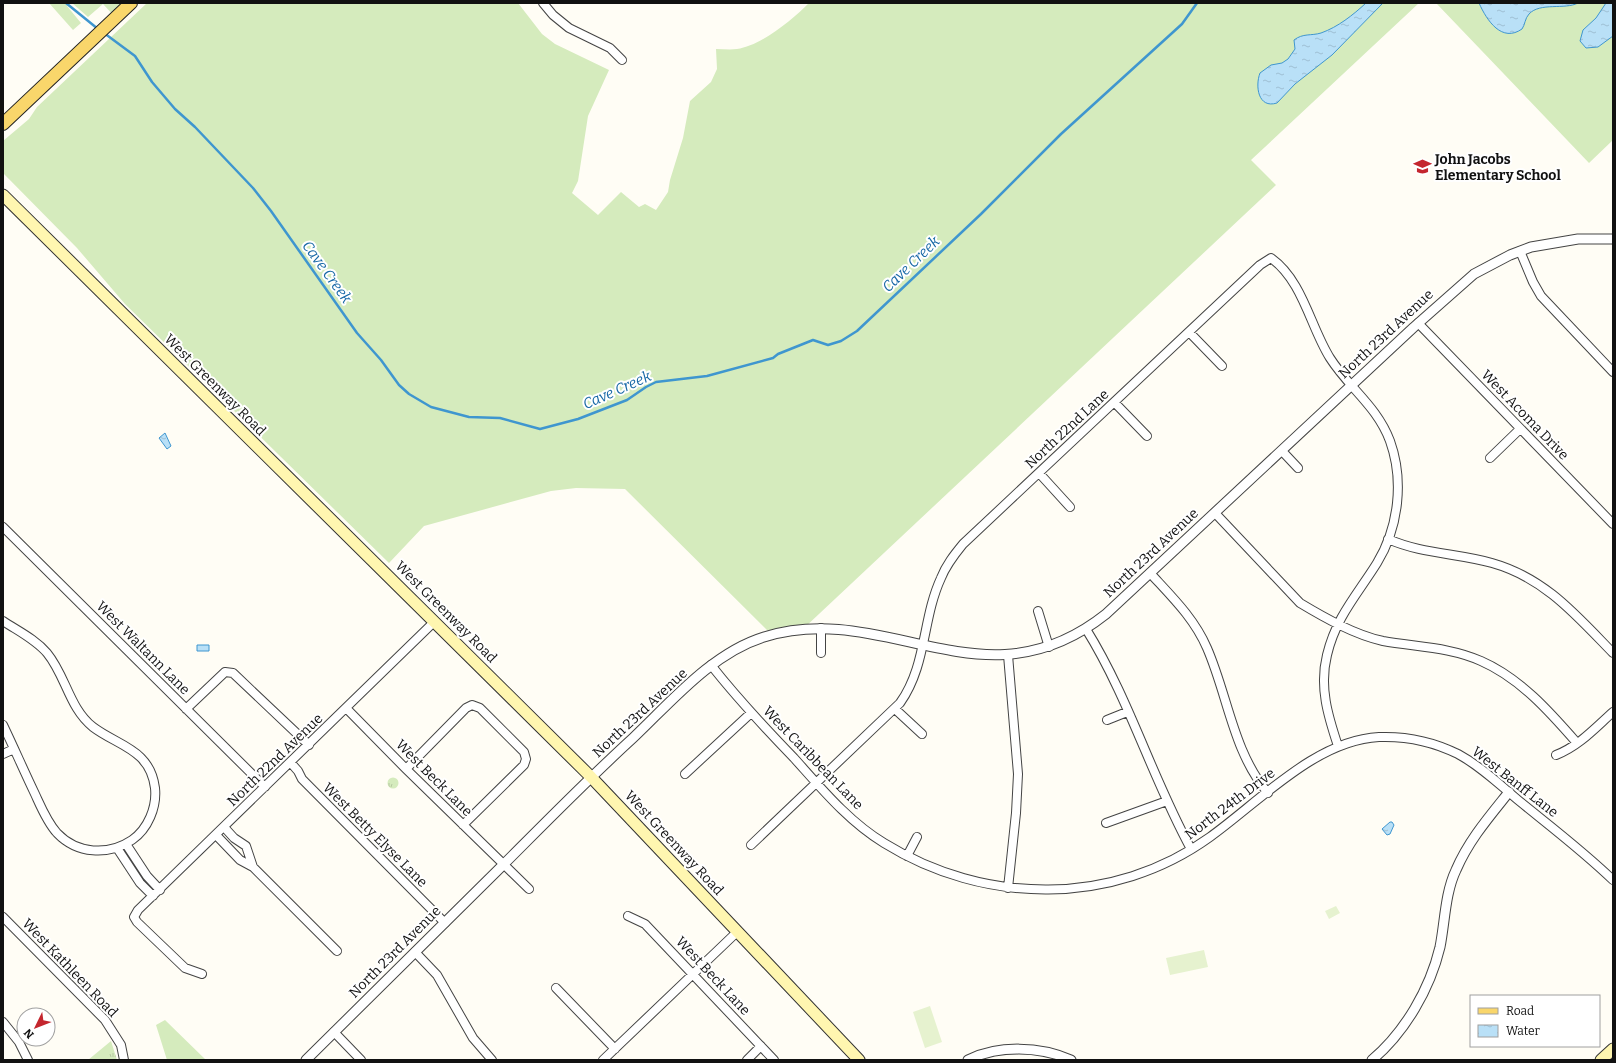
<svg xmlns="http://www.w3.org/2000/svg" width="1616" height="1063" viewBox="0 0 1616 1063" font-family="Bitter,serif">
<style>
.grass{fill:#d5ebbd}
.park{fill:url(#park-tufts)}
.pitch{fill:#e6f2cf}
.water{fill:url(#water-ripples);stroke:#3f96cf}
.lines{fill:none;stroke-linecap:round;stroke-linejoin:round}
.stream{stroke:#3f96cf;stroke-width:2.5}
.minor-casing{stroke:#444;stroke-width:10}
.tertiary-casing{stroke:#444;stroke-width:11}
.secondary-casing{stroke:#333;stroke-width:13}
.primary-casing{stroke:#222;stroke-width:14}
.minor{stroke:#fff;stroke-width:8}
.tertiary{stroke:#fff;stroke-width:9}
.secondary{stroke:#fff6b0;stroke-width:11}
.primary{stroke:#f9d66b;stroke-width:12}
.labels{text-anchor:middle;dominant-baseline:central;stroke-width:4;stroke-linejoin:round;paint-order:stroke}
.poi-label{font-size:14px;font-weight:bold;fill:#111;stroke:#fff;text-anchor:start}
.street-label{font-size:14px;fill:#111;stroke:#fff}
.water-label{font-size:15px;font-style:italic;fill:#1768a6;stroke:#fff}
</style>
<defs>
<pattern id="park-tufts" width="24" height="20" patternUnits="userSpaceOnUse"><rect width="24" height="20" fill="#d5ebbd"/><path d="M3 7l-1-3M5 7V3M7 7l1-3M15 17l-1-3M17 17v-4M19 17l1-3" fill="none" stroke="#b6c8a1"/></pattern>
<pattern id="water-ripples" width="26" height="14" patternUnits="userSpaceOnUse"><rect width="26" height="14" fill="#b9e0f7"/><path d="M2 4q2-2 4 0t4 0M15 11q2-2 4 0t4 0" fill="none" stroke="#9ebfd3"/></pattern>
</defs>
<rect width="100%" height="100%" fill="#fffdf5"/>
<path class="grass" d="M49,3h22l-4,3 14,17 -8,7z
M72,3h59l-16,14 -12,-13 -15,13z
M147,3h371l24,31 13,10 54,26 -21,46 -10,65 -6,12 26,22 23,-23 18,15 6,-3 11,6 12,-18 2,-12 13,-42 7,-37 21,-19 6,-13 -1,-20c7,0 14,1 21,0 24,-3 56,-30 72,-46h610l-168,157 25,25 -473,444 -31,6 -147,-146 -49,-1 -25,3 -127,35 -35,37 -264,-259 -48,-56 -74,-75v-32l26,-22 8,-12z
M1436,3h177v137l-24,23z
M165,1020l41,40h-39l-11,-35z"/>
<path class="park" d="M387.5 783a5.5 5.5 0 1 1 11 0a5.5 5.5 0 1 1-11 0Z
M111,1041l6,19h-29z"/>
<path class="pitch" d="M1336,906l4,7 -11,6 -4,-8z
M1204,950l4,17 -38,8 -4,-17z
M930,1006l12,36 -17,6 -12,-36z"/>
<path class="water" d="M1366,3h17l-51,52 -37,29 -18,19c-19,6 -22,-17 -17,-30l11,-8 11,-2 6,-4 7,-10 -1,-9c9,-7 17,-4 27,-7 17,-6 32,-18 45,-30z
M1479,3h99c-13,7 -38,-1 -49,11 -4,4 -4,11 -7,15 -20,14 -35,-8 -43,-26z
M1606,3h7v33l-15,11 -12,1 -6,-7 3,-11 13,-12z
M165,433l6,13 -4,3 -8,-11z
M197,645h12v6h-12z
M1390,822h2l2,3 -4,9 -3,1 -5,-6z"/>
<g class="lines">
<path class="stream" d="M66,3l32,26
M104,33l31,23 17,26 23,27 20,18 58,61 18,23 86,122 24,27 18,25 10,9 22,13 38,10 31,1 40,11 38,-10 49,-19 19,-13 10,-5 51,-6 66,-18 5,-4 35,-14 15,5 13,-4 16,-10 124,-117 80,-80 121,-110 15,-21"/>
<defs>
<path id="minor" d="M543,3l10,12 16,13 41,20 12,12
M1520,251l13,31 8,14 72,76
M1418,323l195,201
M1189,332l33,34
M1114,402l33,34
M1282,451l16,17
M1490,458l30,-29
M1039,473l31,34
M1215,513l85,90c25,15 55,32 83,38 33,6 67,6 98,20 39,17 69,51 96,82
M3,527l262,260
M1388,539c34,15 69,14 104,24 53,15 84,52 121,90
M1150,573c22,24 44,45 57,75 21,48 26,104 61,145
M1038,611l11,36
M3,621c15,10 32,18 44,32 19,23 22,55 46,74 25,19 57,22 62,61 2,19 -7,41 -23,52 -24,16 -55,14 -75,-7 -10,-11 -16,-26 -22,-39 -11,-23 -21,-46 -32,-69
M821,628v25
M1086,629c43,69 66,149 105,220
M711,665c26,33 54,63 83,93 27,30 55,64 90,85 100,62 229,64 326,-6 49,-35 106,-97 169,-100 27,-1 55,5 79,17 22,12 41,30 60,46 32,26 65,51 95,80
M346,708l60,61 123,120
M186,709l39,-37 8,1 76,72
M895,709l27,25
M1107,720l20,-8
M3,754l11,-5
M1556,755c23,-9 39,-27 57,-43
M291,763l7,8 4,8 143,144
M406,769l60,-61 6,-3 8,3 44,44 2,7 -2,6 -61,60
M685,774l66,-61
M1106,823l61,-22
M224,827l10,11 12,8 7,21
M216,835l24,25 13,7 84,84
M126,844l21,32 13,14
M751,845l149,-142c27,-38 22,-84 41,-125 5,-13 13,-23 22,-34l297,-279 11,-7c32,23 39,68 59,100 19,30 47,48 60,83 14,39 9,86 -13,122 -20,32 -41,54 -50,92 -8,32 1,61 11,91
M117,848l23,35 13,13
M907,856l10,-19
M1008,888l8,-75 2,-39 -10,-119
M628,916l17,8 129,136
M3,917l102,103 16,25 3,15
M415,952l22,23 36,63 19,22
M202,974l-17,-6 -48,-46 -3,-5 4,-7 296,-288
M556,988l59,61
M3,1022l16,20 9,18
M334,1032l27,28
M603,1060l134,-128
M747,1060l14,-14"/>
<path id="tertiary" d="M306,1060c65,-65 131,-129 196,-194 43,-43 86,-87 131,-128 38,-36 79,-85 131,-101 123,-38 220,74 342,-23l308,-287 60,-53 36,-19 21,-8 47,-8h35
M968,1060c30,-15 72,-14 103,0
M1372,1060c33,-28 58,-71 68,-113 5,-25 5,-54 16,-77 13,-30 33,-53 53,-78"/>
<path id="secondary" d="M3,195l588,582 268,283
M1601,1060l12,-11"/>
<path id="primary" d="M3,124l128,-121"/>
</defs>
<use href="#minor" class="minor-casing"/>
<use href="#tertiary" class="tertiary-casing"/>
<use href="#secondary" class="secondary-casing"/>
<use href="#primary" class="primary-casing"/>
<use href="#minor" class="minor"/>
<use href="#tertiary" class="tertiary"/>
<use href="#secondary" class="secondary"/>
<use href="#primary" class="primary"/>
</g>
<defs>
<symbol id="school-bare" viewBox="-9 -9 18 18"><path d="M0-5L7-2L0 1L-7-2ZM-4 1L0 2.5L4 1V4Q0 6-4 4Z" fill="#c4262e" stroke="#fff" stroke-width="2.5" paint-order="stroke"/></symbol>
</defs>
<g fill-rule="evenodd">
<use href="#school-bare" x="1410" y="154" width="25" height="25"/>
</g>
<g class="labels">
<g class="poi-label">
<text x="1435" y="159">John Jacobs<tspan x="1435" dy="16">Elementary School</tspan></text>
</g>
<g class="street-label">
<text transform="translate(1386 334) rotate(-43)">North 23rd Avenue</text>
<text transform="translate(215 385) rotate(45)">West Greenway Road</text>
<text transform="translate(1525 415) rotate(46)">West Acoma Drive</text>
<text transform="translate(1067 429) rotate(-43)">North 22nd Lane</text>
<text transform="translate(1151 553) rotate(-43)">North 23rd Avenue</text>
<text transform="translate(446 612) rotate(45)">West Greenway Road</text>
<text transform="translate(143 648) rotate(45)">West Waltann Lane</text>
<text transform="translate(640 713) rotate(-43)">North 23rd Avenue</text>
<text transform="translate(813 758) rotate(46)">West Caribbean Lane</text>
<text transform="translate(275 760) rotate(-44)">North 22nd Avenue</text>
<text transform="translate(434 778) rotate(45)">West Beck Lane</text>
<text transform="translate(1515 782) rotate(38)">West Banff Lane</text>
<text transform="translate(1230 804) rotate(-37)">North 24th Drive</text>
<text transform="translate(375 835) rotate(45)">West Betty Elyse Lane</text>
<text transform="translate(674 843) rotate(47)">West Greenway Road</text>
<text transform="translate(395 952) rotate(-45)">North 23rd Avenue</text>
<text transform="translate(70 968) rotate(46)">West Kathleen Road</text>
<text transform="translate(713 976) rotate(47)">West Beck Lane</text>
</g>
<g class="water-label">
<text transform="translate(911 264) rotate(-44)">Cave Creek</text>
<text transform="translate(327 272) rotate(54)">Cave Creek</text>
<text transform="translate(617 390) rotate(-24)">Cave Creek</text>
</g>
</g>
<rect width="1616" height="1063" fill="none" stroke="#111111" stroke-width="8"/>
<rect x="1470" y="995" width="130" height="52" fill="#ffffff" stroke="#a0a0a0"/>
<rect x="1478" y="1008" width="20" height="6" fill="#f9d66b" stroke="#a0a0a0"/>
<text x="1506" y="1015" font-size="12" fill="#111111">Road</text>
<rect x="1478" y="1025" width="20" height="12" fill="url(#water-ripples)" stroke="#a0a0a0"/>
<text x="1506" y="1035" font-size="12" fill="#111111">Water</text>
<g transform="translate(36 1027) rotate(227)"><circle r="19" fill="#ffffff" stroke="#a0a0a0"/>
<path d="M0-3L7 15L0 10L-7 15Z" fill="#c4262e"/>
<text y="-6" font-size="11" font-weight="bold" text-anchor="middle" fill="#111111">N</text>
</g>
</svg>
